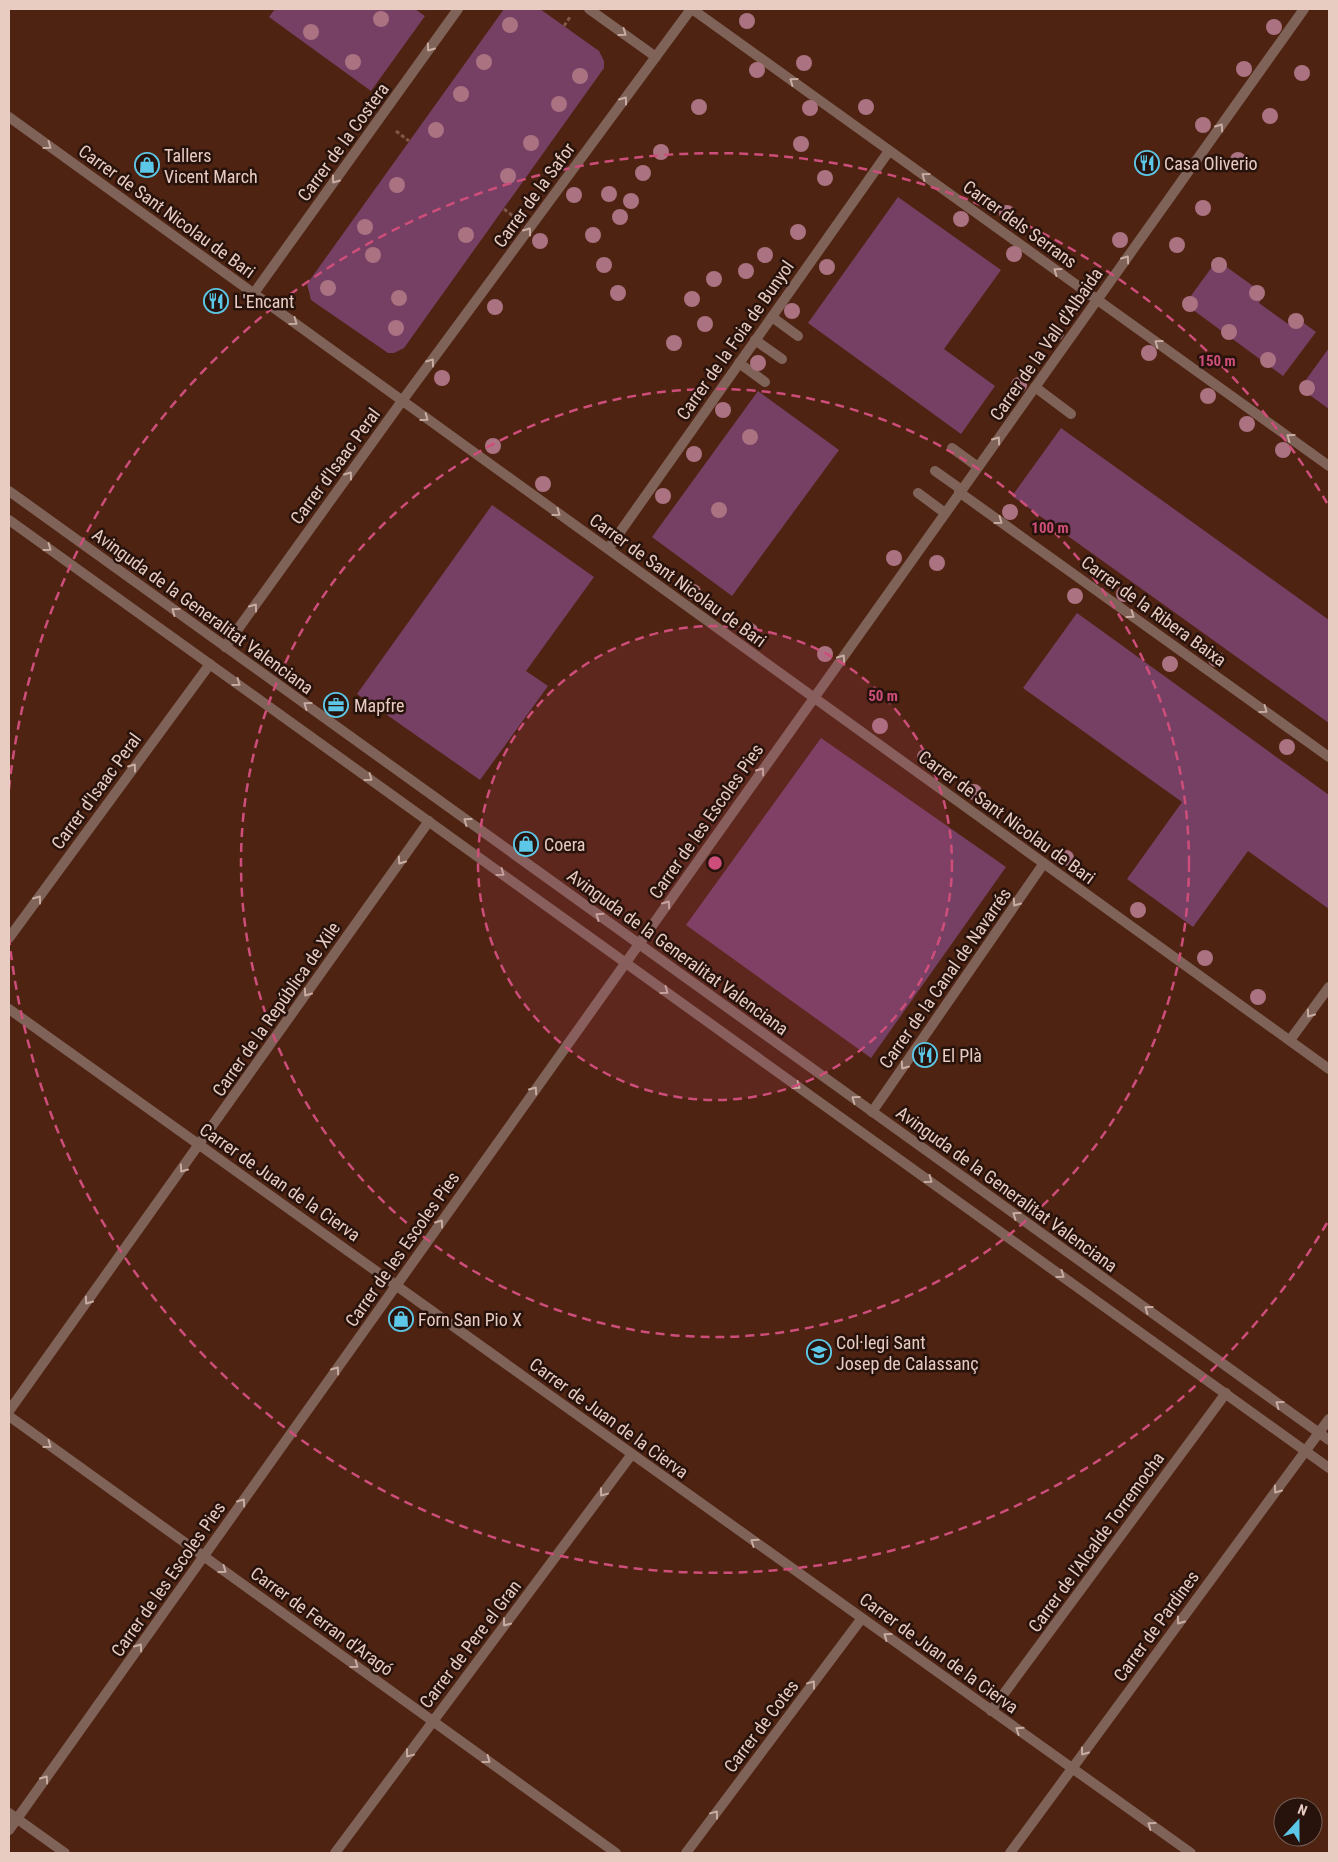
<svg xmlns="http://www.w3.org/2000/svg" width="1338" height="1862" viewBox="0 0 1338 1862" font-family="'Roboto Condensed',sans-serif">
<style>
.green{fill:#763f64}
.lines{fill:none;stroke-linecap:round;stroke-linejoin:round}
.path{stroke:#7f5849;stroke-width:3;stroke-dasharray:4 2.5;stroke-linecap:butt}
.service{stroke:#7f6258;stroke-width:10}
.pedestrian{stroke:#7f6258;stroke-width:10}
.minor{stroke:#7f6258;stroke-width:10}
.tertiary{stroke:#7f6258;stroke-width:10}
.tree{fill:#ab7282}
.oneway{stroke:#c8aca2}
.ring{fill:none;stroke:#cd4e7a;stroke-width:2.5;stroke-dasharray:9 6}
.labels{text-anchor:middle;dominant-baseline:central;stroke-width:5;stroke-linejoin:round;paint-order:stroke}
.street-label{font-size:18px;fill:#e8cbc1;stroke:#27130c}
.poi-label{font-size:18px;fill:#e8cbc1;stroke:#27130c;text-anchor:start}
.centre{fill:#cd4e7a;stroke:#27130c;stroke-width:2.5}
.ring-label{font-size:15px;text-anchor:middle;font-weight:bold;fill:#cd4e7a;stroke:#27130c;stroke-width:5;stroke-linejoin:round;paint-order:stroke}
</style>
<rect width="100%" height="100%" fill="#4f2312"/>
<path class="green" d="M275,9h140l10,7 -54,75 -102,-74z
M504,9h36l59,42 5,10v7l-200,280 -10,5h-6l-77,-53 -4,-16z
M898,197l103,73 -57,79 51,37 -34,48 -153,-111z
M1217,260l47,34 -5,9 29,21 6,-8 22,16 -33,44 -98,-72z
M1329,348v61l-29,-21z
M758,391l81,59 -107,146 -80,-59z
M1061,428l268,192v103l-317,-227z
M492,505l102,72 -68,94 22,15 -68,94 -123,-86z
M1077,613l252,182v114l-81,-58 -55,76 -66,-48 55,-77 -159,-114z
M821,738l185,129 -135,191 -185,-133z"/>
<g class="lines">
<path class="path" d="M564,26l6,-9
M396,131l13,10
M504,209l9,7"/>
<path class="service" d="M772,317l26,19
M755,340l27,19
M739,363l26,19
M1035,387l36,27
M952,448l26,19
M935,471l27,19
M918,493l27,20"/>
<path class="pedestrian" d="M991,1711l235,-318"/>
<path class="minor" d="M589,9l67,48
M692,9l637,457
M9,117l1320,952
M254,293l204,-284
M959,492l370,265
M608,549l281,-398
M225,647l177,-246 289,-392
M9,938l201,-274
M9,1009l1182,844
M1290,1040l39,-53
M872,1112l172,-249
M9,1411l420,-590
M9,1416l607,437
M9,1830l1295,-1821
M335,1853l297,-399
M686,1853l176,-235
M1010,1853l319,-434"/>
<path class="tertiary" d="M9,491l1320,949
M9,520l1320,948
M9,1813l56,40"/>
</g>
<g class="tree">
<circle cx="381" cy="19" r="8"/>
<circle cx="747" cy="21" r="8"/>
<circle cx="510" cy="25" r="8"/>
<circle cx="1274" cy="27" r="8"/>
<circle cx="311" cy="32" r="8"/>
<circle cx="353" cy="62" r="8"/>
<circle cx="484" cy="62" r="8"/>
<circle cx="804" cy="63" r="8"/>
<circle cx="1244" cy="69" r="8"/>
<circle cx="757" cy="70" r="8"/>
<circle cx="1302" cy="73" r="8"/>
<circle cx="580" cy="76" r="8"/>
<circle cx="461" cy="94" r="8"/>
<circle cx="559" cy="104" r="8"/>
<circle cx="699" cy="107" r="8"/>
<circle cx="866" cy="107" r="8"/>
<circle cx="810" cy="108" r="8"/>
<circle cx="1270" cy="116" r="8"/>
<circle cx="1203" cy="125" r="8"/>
<circle cx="436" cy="130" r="8"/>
<circle cx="531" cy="143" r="8"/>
<circle cx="801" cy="144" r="8"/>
<circle cx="661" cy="152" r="8"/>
<circle cx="1238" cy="160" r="8"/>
<circle cx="643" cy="173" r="8"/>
<circle cx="508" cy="176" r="8"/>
<circle cx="825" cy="178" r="8"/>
<circle cx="397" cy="185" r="8"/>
<circle cx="609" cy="194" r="8"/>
<circle cx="574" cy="195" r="8"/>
<circle cx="631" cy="201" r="8"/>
<circle cx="1203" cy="208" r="8"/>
<circle cx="1007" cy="213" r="8"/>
<circle cx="620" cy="217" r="8"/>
<circle cx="961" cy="219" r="8"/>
<circle cx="365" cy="227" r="8"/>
<circle cx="798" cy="232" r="8"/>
<circle cx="466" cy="235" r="8"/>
<circle cx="593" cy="235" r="8"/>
<circle cx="1120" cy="240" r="8"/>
<circle cx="540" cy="241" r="8"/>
<circle cx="1177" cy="245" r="8"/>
<circle cx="1014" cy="254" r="8"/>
<circle cx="373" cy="255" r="8"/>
<circle cx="765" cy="255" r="8"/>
<circle cx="604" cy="265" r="8"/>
<circle cx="1219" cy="265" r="8"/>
<circle cx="827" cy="267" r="8"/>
<circle cx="746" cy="271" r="8"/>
<circle cx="714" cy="279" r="8"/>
<circle cx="328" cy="288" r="8"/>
<circle cx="618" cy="293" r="8"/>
<circle cx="1257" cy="293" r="8"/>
<circle cx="399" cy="298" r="8"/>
<circle cx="692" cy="299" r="8"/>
<circle cx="1190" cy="304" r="8"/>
<circle cx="495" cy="307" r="8"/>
<circle cx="792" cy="311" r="8"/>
<circle cx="1296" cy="321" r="8"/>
<circle cx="705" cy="324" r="8"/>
<circle cx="396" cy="328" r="8"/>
<circle cx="1229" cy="332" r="8"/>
<circle cx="1056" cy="333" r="8"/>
<circle cx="674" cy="343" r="8"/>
<circle cx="1149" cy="353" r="8"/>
<circle cx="1268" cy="360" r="8"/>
<circle cx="758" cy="363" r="8"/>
<circle cx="442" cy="378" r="8"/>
<circle cx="1019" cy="385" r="8"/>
<circle cx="1307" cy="388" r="8"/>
<circle cx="1208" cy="396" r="8"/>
<circle cx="723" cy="410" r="8"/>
<circle cx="1247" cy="424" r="8"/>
<circle cx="750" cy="437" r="8"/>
<circle cx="493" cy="446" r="8"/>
<circle cx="1283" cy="450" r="8"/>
<circle cx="694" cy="454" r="8"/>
<circle cx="543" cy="484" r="8"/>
<circle cx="663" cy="496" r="8"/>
<circle cx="719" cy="510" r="8"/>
<circle cx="1010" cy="512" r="8"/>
<circle cx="894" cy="558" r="8"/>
<circle cx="937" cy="563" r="8"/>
<circle cx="693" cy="592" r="8"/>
<circle cx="1124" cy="594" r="8"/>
<circle cx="1075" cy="596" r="8"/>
<circle cx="750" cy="631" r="8"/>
<circle cx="825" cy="654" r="8"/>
<circle cx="1216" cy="659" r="8"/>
<circle cx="1170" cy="664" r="8"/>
<circle cx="880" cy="726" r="8"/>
<circle cx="1287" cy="747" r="8"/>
<circle cx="925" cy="757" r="8"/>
<circle cx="974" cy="792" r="8"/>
<circle cx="1066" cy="858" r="8"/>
<circle cx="1138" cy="910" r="8"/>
<circle cx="1205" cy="958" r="8"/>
<circle cx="1258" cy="997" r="8"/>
</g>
<defs><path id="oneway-chevron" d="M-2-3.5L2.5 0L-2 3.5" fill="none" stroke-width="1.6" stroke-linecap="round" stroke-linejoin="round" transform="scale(1.25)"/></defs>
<g class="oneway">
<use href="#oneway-chevron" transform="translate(623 33) rotate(36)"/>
<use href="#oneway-chevron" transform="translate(430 48) rotate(126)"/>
<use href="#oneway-chevron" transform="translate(793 81) rotate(-144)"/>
<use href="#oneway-chevron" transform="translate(624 100) rotate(-54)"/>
<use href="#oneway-chevron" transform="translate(1220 127) rotate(-55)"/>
<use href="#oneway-chevron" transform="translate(48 146) rotate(36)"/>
<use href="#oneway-chevron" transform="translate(925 176) rotate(-144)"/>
<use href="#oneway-chevron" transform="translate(335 180) rotate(126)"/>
<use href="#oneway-chevron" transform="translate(528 231) rotate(-54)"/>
<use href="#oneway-chevron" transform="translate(1126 259) rotate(-55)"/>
<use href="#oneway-chevron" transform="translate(1057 271) rotate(-144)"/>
<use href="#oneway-chevron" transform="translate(294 322) rotate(36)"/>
<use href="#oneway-chevron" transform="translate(1158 343) rotate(-144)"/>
<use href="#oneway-chevron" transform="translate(431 362) rotate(-54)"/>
<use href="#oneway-chevron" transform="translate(425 418) rotate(36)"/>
<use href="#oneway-chevron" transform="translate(1290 437) rotate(-144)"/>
<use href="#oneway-chevron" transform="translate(997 440) rotate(-55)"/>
<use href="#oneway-chevron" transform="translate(349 475) rotate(-54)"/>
<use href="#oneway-chevron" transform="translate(557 513) rotate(36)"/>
<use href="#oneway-chevron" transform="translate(999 521) rotate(36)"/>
<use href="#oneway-chevron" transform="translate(48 548) rotate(36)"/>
<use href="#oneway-chevron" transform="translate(254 607) rotate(-54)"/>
<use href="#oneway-chevron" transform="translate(175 611) rotate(-144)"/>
<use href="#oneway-chevron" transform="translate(1131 615) rotate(36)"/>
<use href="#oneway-chevron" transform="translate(842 658) rotate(-55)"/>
<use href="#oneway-chevron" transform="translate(237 683) rotate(36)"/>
<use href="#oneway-chevron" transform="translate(307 705) rotate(-144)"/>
<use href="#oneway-chevron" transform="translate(1264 710) rotate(36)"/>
<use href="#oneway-chevron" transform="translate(133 767) rotate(-54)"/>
<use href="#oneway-chevron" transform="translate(761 771) rotate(-55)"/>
<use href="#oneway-chevron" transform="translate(369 778) rotate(36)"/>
<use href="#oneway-chevron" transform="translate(467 821) rotate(-144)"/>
<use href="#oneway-chevron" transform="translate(401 861) rotate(125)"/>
<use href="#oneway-chevron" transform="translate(501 873) rotate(36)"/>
<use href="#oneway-chevron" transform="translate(38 899) rotate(-54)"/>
<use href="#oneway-chevron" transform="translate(1016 903) rotate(125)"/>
<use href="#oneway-chevron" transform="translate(667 904) rotate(-55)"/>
<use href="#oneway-chevron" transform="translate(599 916) rotate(-145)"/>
<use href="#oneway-chevron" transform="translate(665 991) rotate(36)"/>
<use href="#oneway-chevron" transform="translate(307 993) rotate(125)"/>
<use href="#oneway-chevron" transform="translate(1310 1014) rotate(126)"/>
<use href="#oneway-chevron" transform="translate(904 1066) rotate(125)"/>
<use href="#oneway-chevron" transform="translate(797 1086) rotate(36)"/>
<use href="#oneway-chevron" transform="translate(534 1090) rotate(-55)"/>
<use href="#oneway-chevron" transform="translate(855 1099) rotate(-144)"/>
<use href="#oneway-chevron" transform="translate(183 1169) rotate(125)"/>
<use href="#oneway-chevron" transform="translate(929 1180) rotate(36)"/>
<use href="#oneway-chevron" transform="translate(1016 1215) rotate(-144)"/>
<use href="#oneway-chevron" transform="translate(440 1223) rotate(-55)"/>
<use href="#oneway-chevron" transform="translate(1061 1275) rotate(36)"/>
<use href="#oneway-chevron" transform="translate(88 1301) rotate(126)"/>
<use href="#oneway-chevron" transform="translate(1148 1309) rotate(-144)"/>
<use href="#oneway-chevron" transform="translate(336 1370) rotate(-55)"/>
<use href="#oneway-chevron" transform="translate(1279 1404) rotate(-144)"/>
<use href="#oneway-chevron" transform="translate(48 1445) rotate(36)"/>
<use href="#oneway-chevron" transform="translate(1277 1490) rotate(126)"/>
<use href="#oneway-chevron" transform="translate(603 1493) rotate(127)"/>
<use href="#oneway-chevron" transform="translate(242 1502) rotate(-55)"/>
<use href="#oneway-chevron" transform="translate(754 1542) rotate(-145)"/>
<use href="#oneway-chevron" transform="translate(223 1570) rotate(36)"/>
<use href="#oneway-chevron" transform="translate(1180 1621) rotate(126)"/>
<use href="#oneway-chevron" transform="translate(506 1623) rotate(127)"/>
<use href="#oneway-chevron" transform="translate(887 1636) rotate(-144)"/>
<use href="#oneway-chevron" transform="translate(139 1647) rotate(-55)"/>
<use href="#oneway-chevron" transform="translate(355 1665) rotate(36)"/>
<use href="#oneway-chevron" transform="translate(812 1684) rotate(-53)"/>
<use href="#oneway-chevron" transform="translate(1019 1730) rotate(-145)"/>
<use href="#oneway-chevron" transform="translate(1084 1752) rotate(126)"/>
<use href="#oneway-chevron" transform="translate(409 1754) rotate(127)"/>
<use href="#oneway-chevron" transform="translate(487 1760) rotate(36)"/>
<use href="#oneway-chevron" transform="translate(45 1779) rotate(-55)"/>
<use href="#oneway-chevron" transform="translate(715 1814) rotate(-53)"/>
<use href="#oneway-chevron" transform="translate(1151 1825) rotate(-144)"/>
</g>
<circle cx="715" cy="863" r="237" fill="#cd4e7a" fill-opacity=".12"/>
<g class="ring">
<circle cx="715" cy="863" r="237"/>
<circle cx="715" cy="863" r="474"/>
<path d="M1327 1223A710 710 0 0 1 9 937M9 789A710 710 0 0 1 1327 503"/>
</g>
<defs>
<symbol id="restaurant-ring" viewBox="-11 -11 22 22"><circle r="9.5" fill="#27130c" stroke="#5cc7e7" stroke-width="1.5"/><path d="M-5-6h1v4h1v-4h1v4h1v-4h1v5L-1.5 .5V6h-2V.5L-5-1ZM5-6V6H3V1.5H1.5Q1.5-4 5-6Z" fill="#5cc7e7"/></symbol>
<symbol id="shop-ring" viewBox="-11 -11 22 22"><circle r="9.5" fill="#27130c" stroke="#5cc7e7" stroke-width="1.5"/><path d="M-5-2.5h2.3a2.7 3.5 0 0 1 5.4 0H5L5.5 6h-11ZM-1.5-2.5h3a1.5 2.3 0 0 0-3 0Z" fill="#5cc7e7"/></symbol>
<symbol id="office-ring" viewBox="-11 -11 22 22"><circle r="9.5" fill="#27130c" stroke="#5cc7e7" stroke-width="1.5"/><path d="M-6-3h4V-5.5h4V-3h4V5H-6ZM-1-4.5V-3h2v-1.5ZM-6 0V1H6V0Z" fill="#5cc7e7"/></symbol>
<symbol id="school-ring" viewBox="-11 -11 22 22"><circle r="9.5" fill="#27130c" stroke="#5cc7e7" stroke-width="1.5"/><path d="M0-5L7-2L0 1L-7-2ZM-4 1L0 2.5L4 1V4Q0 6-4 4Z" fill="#5cc7e7"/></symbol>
</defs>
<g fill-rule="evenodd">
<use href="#restaurant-ring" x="1133" y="149" width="28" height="28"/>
<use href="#shop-ring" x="133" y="151" width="28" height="28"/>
<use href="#restaurant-ring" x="202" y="287" width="28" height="28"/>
<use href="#office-ring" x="322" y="691" width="28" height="28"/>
<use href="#shop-ring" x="512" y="830" width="28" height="28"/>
<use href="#restaurant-ring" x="911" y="1041" width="28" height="28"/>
<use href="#shop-ring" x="387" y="1305" width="28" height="28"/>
<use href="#school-ring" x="805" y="1338" width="28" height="28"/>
</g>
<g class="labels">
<g class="street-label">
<text transform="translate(343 142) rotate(-54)">Carrer de la Costera</text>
<text transform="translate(534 195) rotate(-54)">Carrer de la Safor</text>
<text transform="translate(167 211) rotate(36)">Carrer de Sant Nicolau de Bari</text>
<text transform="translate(1020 224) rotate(36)">Carrer dels Serrans</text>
<text transform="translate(735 340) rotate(-55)">Carrer de la Foia de Bunyol</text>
<text transform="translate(1046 344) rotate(-55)">Carrer de la Vall d'Albaida</text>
<text transform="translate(335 466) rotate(-54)">Carrer d'Isaac Peral</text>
<text transform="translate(678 580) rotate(36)">Carrer de Sant Nicolau de Bari</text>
<text transform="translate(203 611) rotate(36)">Avinguda de la Generalitat Valenciana</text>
<text transform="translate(1154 611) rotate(36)">Carrer de la Ribera Baixa</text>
<text transform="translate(96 791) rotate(-54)">Carrer d'Isaac Peral</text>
<text transform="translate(1007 817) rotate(36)">Carrer de Sant Nicolau de Bari</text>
<text transform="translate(706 821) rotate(-55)">Carrer de les Escoles Pies</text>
<text transform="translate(678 952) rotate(36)">Avinguda de la Generalitat Valenciana</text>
<text transform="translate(945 978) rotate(-55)">Carrer de la Canal de Navarrés</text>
<text transform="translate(276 1009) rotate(-55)">Carrer de la República de Xile</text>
<text transform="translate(280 1182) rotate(35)">Carrer de Juan de la Cierva</text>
<text transform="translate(1007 1189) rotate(36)">Avinguda de la Generalitat Valenciana</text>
<text transform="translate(402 1249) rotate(-55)">Carrer de les Escoles Pies</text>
<text transform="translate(609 1418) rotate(36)">Carrer de Juan de la Cierva</text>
<text transform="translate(1096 1542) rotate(-54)">Carrer de l'Alcalde Torremocha</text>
<text transform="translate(168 1579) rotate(-55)">Carrer de les Escoles Pies</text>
<text transform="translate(322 1621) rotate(36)">Carrer de Ferran d'Aragó</text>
<text transform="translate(1156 1626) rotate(-54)">Carrer de Pardines</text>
<text transform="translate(470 1644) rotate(-53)">Carrer de Pere el Gran</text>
<text transform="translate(939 1653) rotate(36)">Carrer de Juan de la Cierva</text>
<text transform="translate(761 1726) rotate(-53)">Carrer de Cotes</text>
</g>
<g class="poi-label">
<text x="164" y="155">Tallers<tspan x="164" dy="21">Vicent March</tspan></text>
<text x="1164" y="163">Casa Oliverio</text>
<text x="234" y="301">L'Encant</text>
<text x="354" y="705">Mapfre</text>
<text x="544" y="844">Coera</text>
<text x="942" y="1055">El Plà</text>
<text x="418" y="1319">Forn San Pio X</text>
<text x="836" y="1342">Col·legi Sant<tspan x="836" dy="21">Josep de Calassanç</tspan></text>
</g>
</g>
<circle cx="715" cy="863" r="8" class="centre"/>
<g class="ring-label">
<text x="1217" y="366">150 m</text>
<text x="1050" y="533">100 m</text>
<text x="883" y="701">50 m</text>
</g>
<rect width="1338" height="1862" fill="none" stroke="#e8cbc1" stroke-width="20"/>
<g transform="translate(1298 1822) rotate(21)"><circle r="24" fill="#27130c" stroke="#745d54"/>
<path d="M0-4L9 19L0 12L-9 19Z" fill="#5cc7e7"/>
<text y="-8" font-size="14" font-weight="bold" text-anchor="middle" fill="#e8cbc1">N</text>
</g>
</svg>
